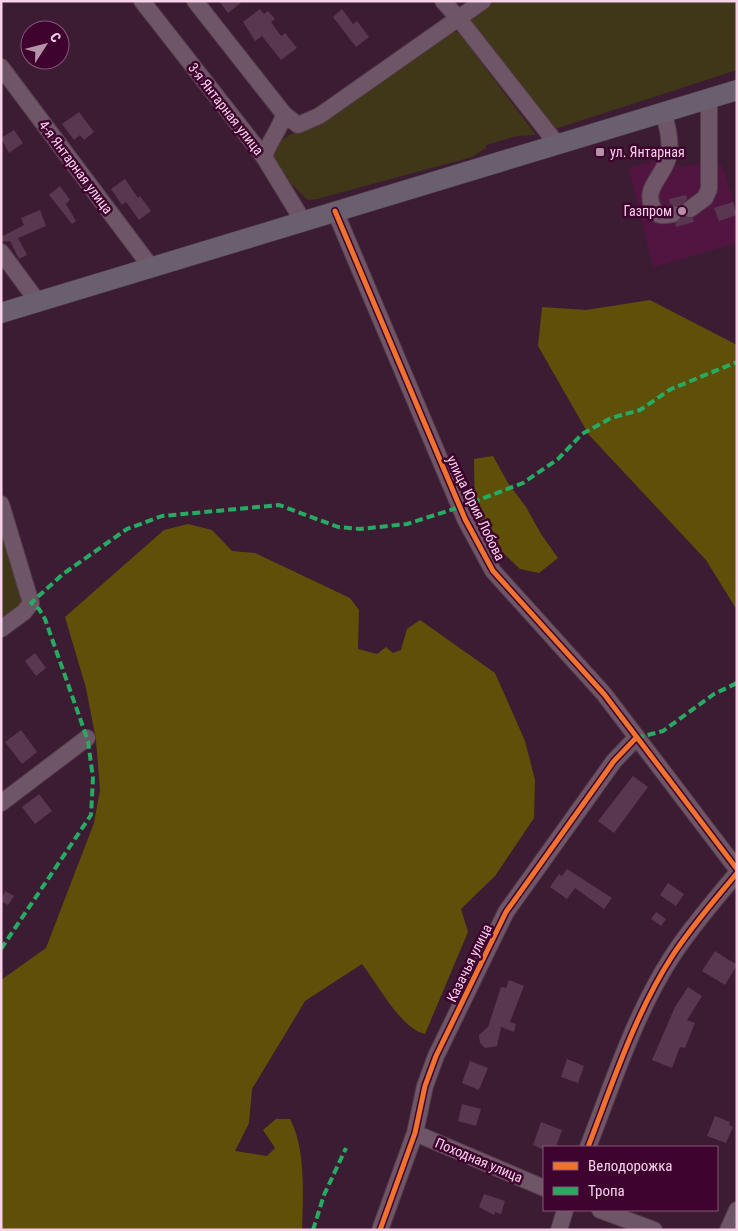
<svg xmlns="http://www.w3.org/2000/svg" width="738" height="1231" viewBox="0 0 738 1231" font-family="'Roboto Condensed',sans-serif">
<style>
.built{fill:#521541}
.green{fill:#3f3717}
.forest{fill:#5e5008}
.building{fill:#5a3750}
.lines{fill:none;stroke-linecap:round;stroke-linejoin:round}
.minor-casing{stroke:#533a4b;stroke-width:18}
.major-casing{stroke:#533a4b;stroke-width:21}
.minor{stroke:#6e5666;stroke-width:16}
.major{stroke:#695f6e;stroke-width:20}
.quiet{stroke:#26ab63;stroke-width:4;stroke-dasharray:8 4;stroke-linecap:butt}
.cycleway-casing{stroke:#3e032f;stroke-width:8}
.cycleway{stroke:#ef722f;stroke-width:5}
.poi-dot{fill:#b692a9;stroke:#3e032f;stroke-width:2}
.labels{text-anchor:middle;dominant-baseline:central;stroke-width:5;stroke-linejoin:round;paint-order:stroke}
.street-label{font-size:14px;fill:#f7d2e9;stroke:#3e032f}
.poi-label{font-size:14px;fill:#f7d2e9;stroke:#3e032f;text-anchor:start}
</style>
<rect width="100%" height="100%" fill="#3c1c33"/>
<path class="built" d="M660,159l23,8 18,-4 21,2 15,48v30l-84,24 -24,-99z"/>
<path class="green" d="M493,1h244v69l-185,60 -86,-110z
M451,29l9,5 76,101 -19,1 -31,9v3l-14,9 -155,42 -9,1c-10,-10 -37,-33 -34,-47 0,-4 5,-10 8,-13z
M1,522l22,82 -22,20z"/>
<path class="forest" d="M650,300l87,45v265l-31,-50 -117,-125 -51,-89 4,-39 44,3z
M493,456l15,27 18,24 15,27 17,24 -19,15 -19,-4 -45,-43 -1,-67z
M188,524l24,6 20,21 23,2 95,45 9,12 -1,39 19,5 9,-7 7,6 8,-3 6,-21 13,-9 75,53 30,68 10,39 -1,38 -39,58 -34,33 7,23 -43,102c-24,-5 -48,-51 -63,-70l-57,37 -53,88 -3,34 -14,28 32,5 8,-8 -12,-18 13,-11h14c16,29 13,78 12,111h-301v-250l45,-32 48,-125 6,-33 -4,-50 -10,-52 -21,-71 99,-87z"/>
<path class="building" d="M219,1h24l-15,12z
M260,9l4,5 4,-3 7,8 -4,3 10,14 4,-3 12,15 -16,12 -19,-24 -7,5 -12,-19z
M342,9l11,15 4,-3 12,16 -13,10 -23,-30z
M79,112l15,20 -10,8 -4,-5 -6,5 -12,-16z
M14,130l9,13 -14,10 -8,-15z
M125,179l13,19 2,-2 11,15 -12,9 -13,-18 -4,3 -11,-16z
M60,186l10,14 -4,4 10,17 -4,3 -23,-29z
M686,195l1,4 -7,8 -10,-3 -1,-5z
M733,202l4,13 -18,6 -5,-13z
M40,210l6,16 -28,12 9,17 -8,4 -9,-18 -9,1v-5l23,-12 -3,-7z
M683,216l10,2 1,4 -18,5 -1,-3z
M35,653l11,15 -10,8 -11,-15z
M21,730l16,22 -15,12 -17,-22z
M633,776l15,11 -34,46 -16,-12z
M39,794l13,17 -17,13 -13,-17z
M567,869l45,29 -8,11 -29,-21 -8,11 -17,-12 9,-13 3,2z
M668,883l16,11 -8,12 -16,-11z
M5,891l9,5 -6,9 -7,-4z
M656,912l10,7 -5,7 -10,-7z
M715,951l22,14 -12,20 -23,-14z
M509,980l15,6 -14,36 6,2 -2,8 -13,-5 -4,19 -12,2 -5,-5 -1,-8 9,-8 13,-40 5,1z
M688,987l14,9 -15,24 8,3 -10,25 -5,-1 -8,21 -20,-8 23,-53z
M567,1059l17,7 -6,17 -17,-6z
M470,1061l18,7 -9,22 -17,-7z
M462,1104l19,5 -5,17 -18,-5z
M715,1116l15,6 -1,3 4,2 -7,16 -19,-7z
M541,1122l21,8 -6,17h-12v3l-11,-5z
M484,1194l21,7 -4,13 -6,-2 -1,3 -15,-8z"/>
<g class="lines">
<defs>
<path id="minor" d="M142,1l122,156 39,64
M195,1l89,113 14,11 21,-9 164,-115
M443,1l16,18 98,125
M1,67l150,200
M663,112c5,15 9,31 5,46 -5,19 -25,30 -15,50 4,9 11,8 20,6
M264,157c5,-16 16,-27 20,-43
M690,209l15,-11 4,-9v-91
M335,211l130,308 28,52 111,123 133,175
M1,252l37,50
M1,504l30,99 -7,9 -23,17
M1,803l86,-65
M415,1133l129,55
M588,1147c24,-62 47,-133 83,-189 19,-30 43,-57 66,-85
M600,1210l54,20
M380,1230l35,-97 10,-47 11,-30 70,-144 108,-151 22,-23
M559,1230l6,-20
M728,1230l9,-20"/>
<path id="major" d="M1,313l736,-223"/>
</defs>
<use href="#minor" class="minor-casing"/>
<use href="#major" class="major-casing"/>
<use href="#minor" class="minor"/>
<use href="#major" class="major"/>
<path class="quiet" d="M636,738l27,-7 51,-37 23,-11
M1,949l90,-134 2,-37 -5,-37 -43,-122 -6,-10 -8,-6 32,-29 64,-45 35,-13 117,-11 59,22 22,2 47,-5 53,-17 63,-24 35,-24 24,-25 29,-16 29,-8 31,-21 66,-27
M313,1230l11,-35 22,-47"/>
<defs>
<path id="cycleway" d="M335,211l130,308 28,52 111,123 133,175
M588,1147c24,-62 47,-133 83,-189 19,-30 43,-57 66,-85
M380,1230l35,-97 10,-47 11,-30 70,-144 108,-151 22,-23"/>
</defs>
<use href="#cycleway" class="cycleway-casing"/>
<use href="#cycleway" class="cycleway"/>
</g>
<g class="poi-dot">
<rect x="595" y="147" width="10" height="10" rx="2.5"/>
<circle cx="682" cy="211" r="5"/>
</g>
<g class="labels">
<g class="street-label">
<text transform="translate(226 109) rotate(52)">3-я Янтарная улица</text>
<text transform="translate(76 167) rotate(53)">4-я Янтарная улица</text>
<text transform="translate(476 508) rotate(64)">улица Юрия Лобова</text>
<text transform="translate(469 963) rotate(-64)">Казачья улица</text>
<text transform="translate(479 1160) rotate(23)">Походная улица</text>
</g>
<g class="poi-label">
<text x="610" y="152">ул. Янтарная</text>
<text x="672" y="211" text-anchor="end">Газпром</text>
</g>
</g>
<rect width="738" height="1231" fill="none" stroke="#f7d2e9" stroke-width="5"/>
<rect x="543" y="1146" width="175" height="65" fill="#3e032f" stroke="#885679"/>
<rect x="553" y="1162" width="25" height="8" fill="#ef722f" stroke="#885679"/>
<text x="588" y="1171" font-size="15" fill="#f7d2e9">Велодорожка</text>
<rect x="553" y="1187" width="25" height="8" fill="#26ab63" stroke="#885679"/>
<text x="588" y="1196" font-size="15" fill="#f7d2e9">Тропа</text>
<g transform="translate(45 45) rotate(54)"><circle r="24" fill="#3e032f" stroke="#885679"/>
<path d="M0-4L9 19L0 12L-9 19Z" fill="#b692a9"/>
<text y="-8" font-size="14" font-weight="bold" text-anchor="middle" fill="#f7d2e9">С</text>
</g>
</svg>
